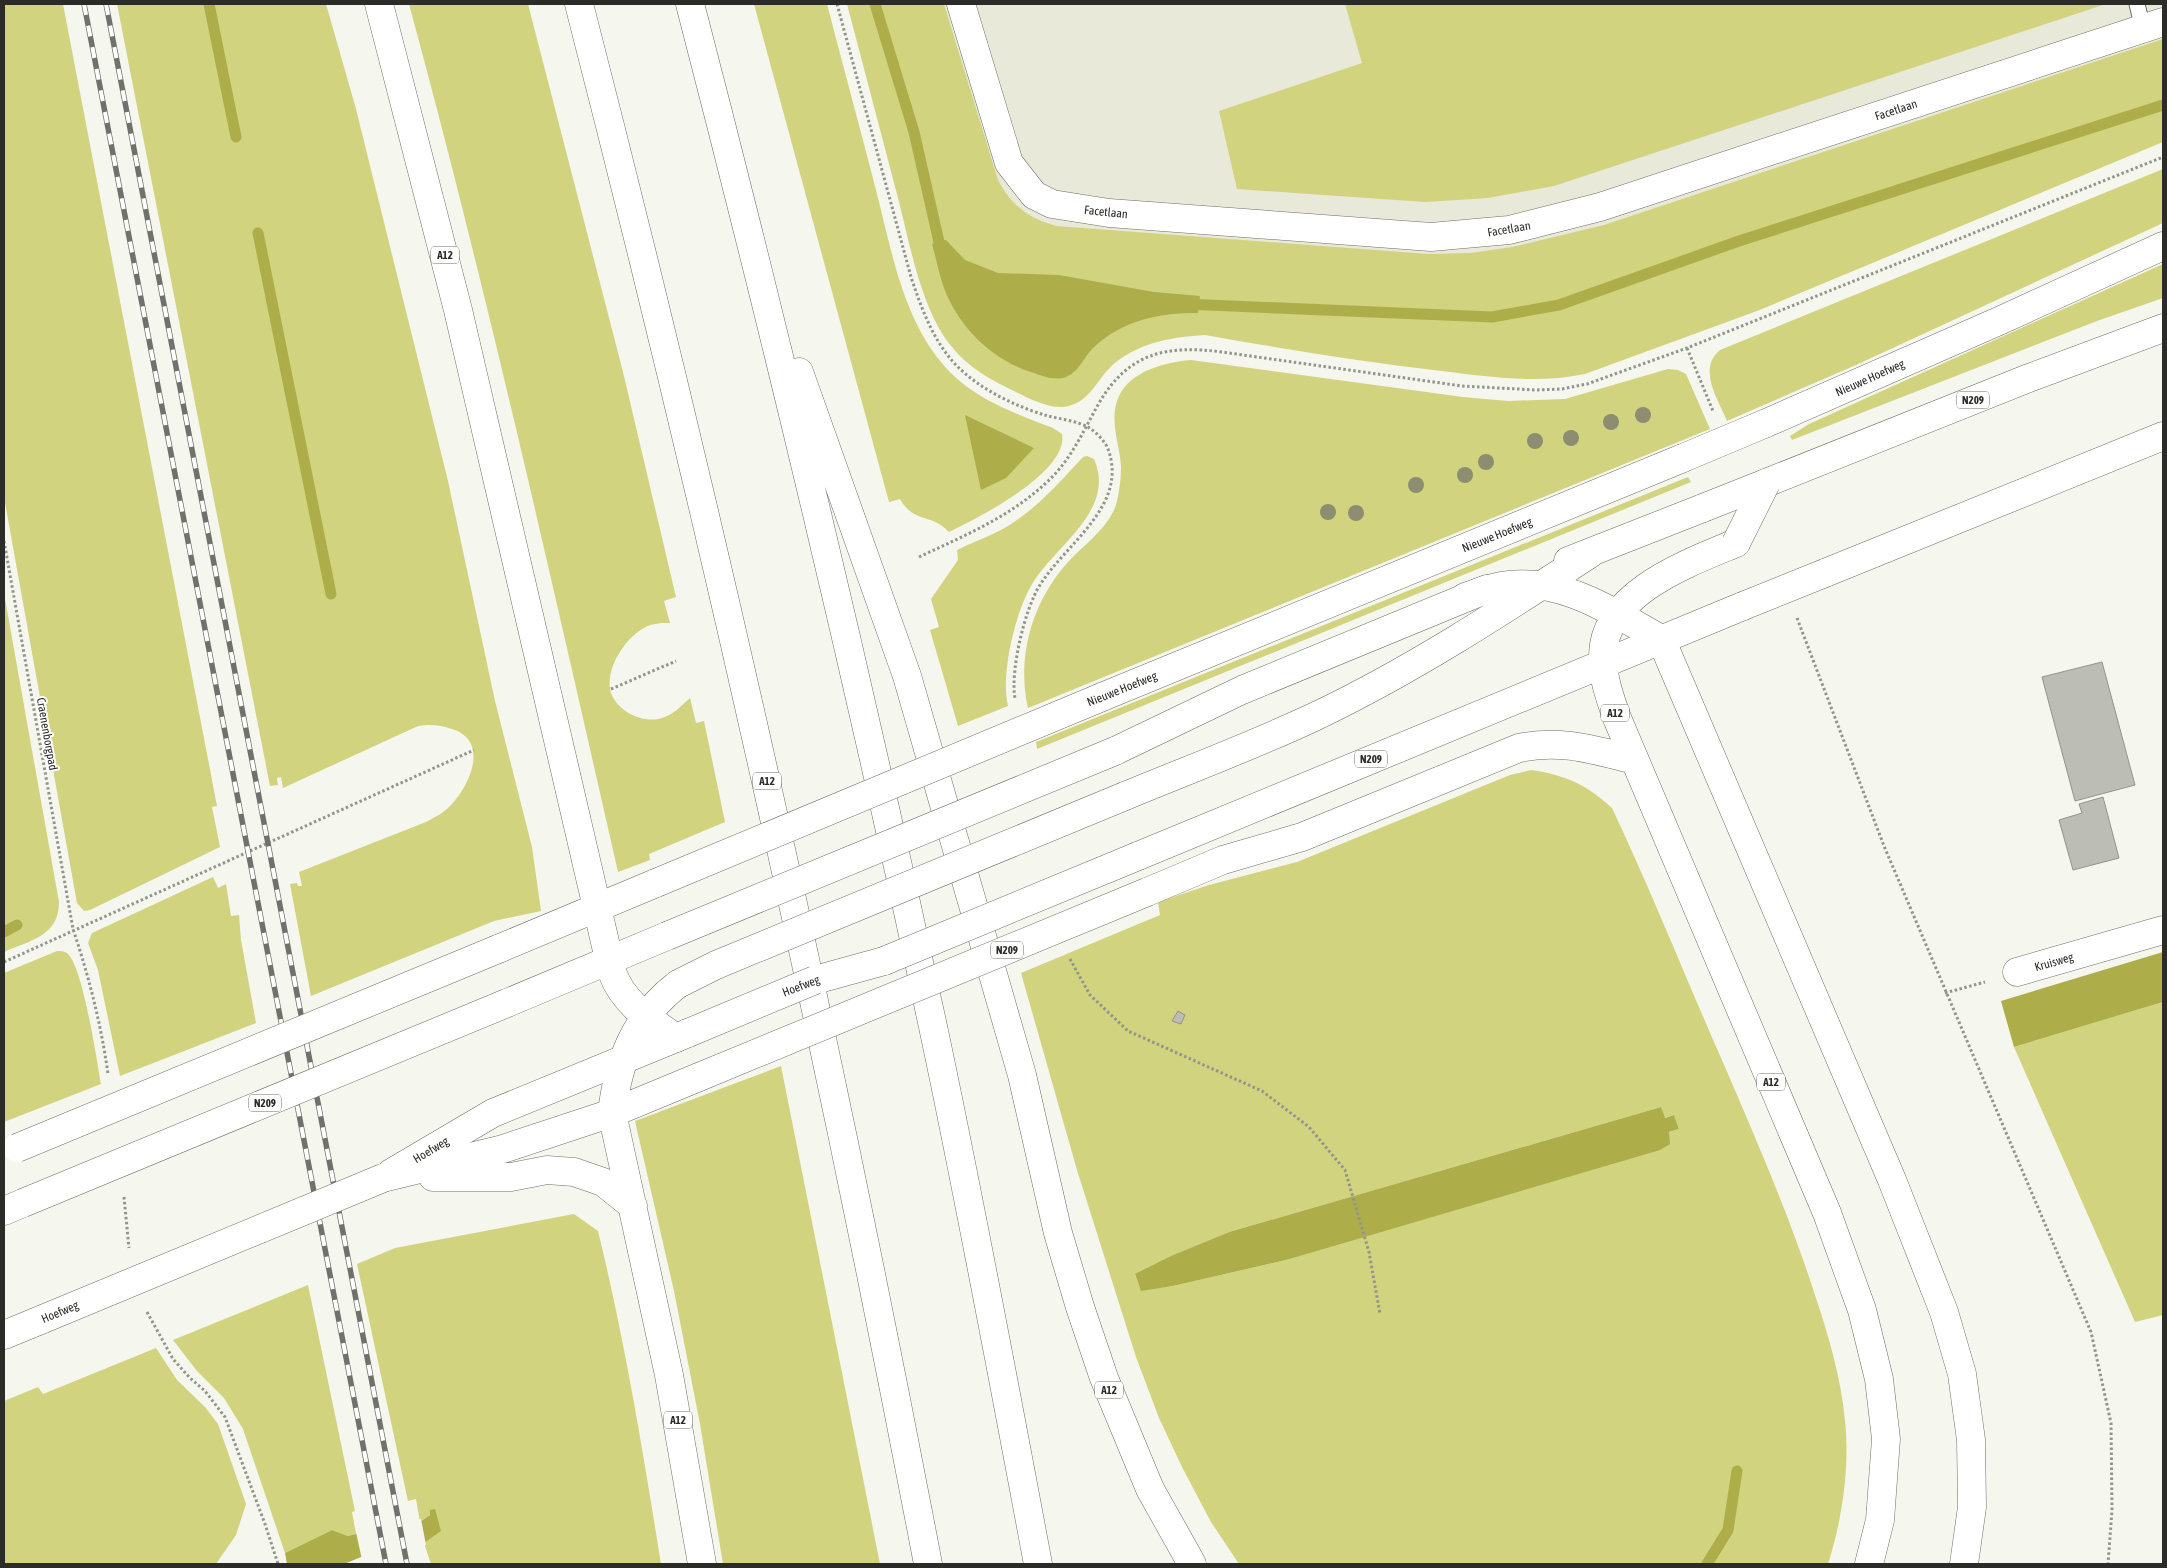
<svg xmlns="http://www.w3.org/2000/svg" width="2167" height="1568" viewBox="0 0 2167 1568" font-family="'Asap Condensed',sans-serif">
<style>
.built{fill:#e8e9d9}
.green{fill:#d1d37f;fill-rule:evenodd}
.water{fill:#adae49}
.pier{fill:#f5f6ed}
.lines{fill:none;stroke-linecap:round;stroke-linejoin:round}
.stream{stroke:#adae49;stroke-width:11}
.building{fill:#bcbdb4;stroke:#93938b}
.service-casing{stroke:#6e6f67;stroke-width:17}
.minor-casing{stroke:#6e6f67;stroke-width:29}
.primary-casing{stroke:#6e6f67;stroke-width:29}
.motorway-casing{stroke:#6e6f67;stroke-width:29}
.path{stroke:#93948e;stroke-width:3;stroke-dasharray:2.5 2.5;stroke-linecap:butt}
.service{stroke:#fff;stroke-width:15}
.minor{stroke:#fff;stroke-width:28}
.primary{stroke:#fff;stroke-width:28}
.motorway{stroke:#fff;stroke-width:28}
.rail-casing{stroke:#71716c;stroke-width:5.5}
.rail{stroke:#fff;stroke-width:4;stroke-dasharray:11;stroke-linecap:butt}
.minor-bridge-casing{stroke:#6e6f67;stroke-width:29;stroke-linecap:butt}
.primary-bridge-casing{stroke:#6e6f67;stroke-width:29;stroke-linecap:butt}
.motorway-bridge-casing{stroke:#6e6f67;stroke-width:29;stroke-linecap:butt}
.minor-bridge{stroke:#fff;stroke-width:28}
.primary-bridge{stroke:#fff;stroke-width:28}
.motorway-bridge{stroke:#fff;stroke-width:28}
.tree{fill:#8c8d71}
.labels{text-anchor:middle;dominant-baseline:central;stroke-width:4;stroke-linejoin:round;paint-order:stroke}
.shield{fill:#fff;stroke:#6b6b68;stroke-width:1}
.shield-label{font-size:11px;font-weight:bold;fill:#2b2b28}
.street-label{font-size:12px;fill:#2b2b28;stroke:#fff}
</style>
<rect width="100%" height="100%" fill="#f5f6ed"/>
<path class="built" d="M923,4h1240v73l-719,210 -451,-42z"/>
<path class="green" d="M4,4h59l154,802 -5,1 8,40 -130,63 -6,1 -7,-8 -73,-406z
M117,4h209l30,105 92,372 47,220 37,146 9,64 -47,10 -183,75 -21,-112 7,-1 1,3h4l-3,-14 127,-50c9,-5 18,-9 25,-17 19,-20 39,-64 1,-76 -12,-4 -21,-5 -34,-3l-135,62 -2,-11 -4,1 1,7 -8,1z
M409,4h119l95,368 53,225 -12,4 6,22c-9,0 -18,0 -26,5 -19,10 -40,42 -33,65 7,19 32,31 51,25 11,-3 19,-12 28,-20l6,25 8,-2 21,101 -76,32 1,6 -32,12c-66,-290 -131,-581 -209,-868z
M754,4h73c16,62 33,124 49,186 15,58 26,125 65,172 29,36 71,50 112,66l9,6c7,38 -84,84 -113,98 -17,-19 -35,-8 -49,-33l-11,3z
M847,4h97l54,176c14,26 30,38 58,46l372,28 42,-1 42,-6 92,-22 559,-186v103l-406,169 -172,63c-48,10 -95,3 -143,-3 -80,-9 -158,-22 -237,-36 -32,2 -63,7 -89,27 -20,16 -25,42 -53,45 -15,1 -33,-8 -47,-15 -23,-11 -48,-24 -64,-45 -31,-37 -42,-103 -54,-149 -17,-65 -34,-129 -51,-194z
M1345,4h761l-552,182 -66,12 -63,4 -188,-13 -18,-78 143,-48z
M2163,169v54l-307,142 -129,56c-9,-22 -30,-52 -7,-71z
M2163,264v34l-66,23 -305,119 -2,-4 19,-12z
M1191,360l272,37 45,4 57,-2 103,-30 10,1 8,4 24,55 -682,279c-12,-52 5,-109 42,-148 15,-16 38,-32 46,-55 3,-11 5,-25 5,-38 -1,-24 -13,-46 -2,-71 12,-25 46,-34 72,-36z
M1087,456l7,3c22,50 -36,85 -60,122 -18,27 -34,93 -26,125l-50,20 -28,-96 9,-3 -8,-28 27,-39 -1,-10c14,-7 28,-12 42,-19 33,-17 59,-47 84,-74z
M1688,477l3,5 -654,267 -1,-7z
M4,593l55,309c0,34 -28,38 -55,50z
M1531,770c34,5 55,14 81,38 41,87 77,178 116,266 31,72 62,144 86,218 14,42 27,85 31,129 5,47 -3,99 -17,143h-589l-28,-42 -29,-55 -23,-49 -23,-61 -59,-187 -56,-197 139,-58 -2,-13 51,-17 88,-23 213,-87zM1661,1107l3,11 10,-3 5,14 -393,131 -113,26 -32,4 -6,-15 37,-19 57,-24z
M213,877l5,11 8,-4 5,32 8,-1 2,25 15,83 -136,53 -22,-106 -10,-27 4,-10z
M57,951c4,0 8,0 11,3 15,14 29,107 33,130l-97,38v-149z
M2163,1002v313l-28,7 -121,-275z
M781,1066l99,498h-157l-23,-140 -26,-133 -39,-170z
M574,1214l24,17c27,110 45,221 63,333h-230l-7,-21 6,-28 -10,7 -4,-23 -8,2 -51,-237 38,-16z
M308,1285l47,226 -3,1 4,22 -8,2 -16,-6 -47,23 -42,-124 -19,-31 -27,-27 -24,-31z
M156,1348l21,32 28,27 13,17 28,80 -10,31 -20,29h-212v-163l34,-14 5,7z"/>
<path class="water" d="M946,240l19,20 33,13 61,2 95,17 46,4 -2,17c-40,0 -75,7 -105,35 -9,9 -14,23 -25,28 -12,6 -25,0 -37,-4 -39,-12 -73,-46 -87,-84 -5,-14 -8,-30 -12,-44z
M965,415l69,33 -28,30 -25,12z
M2163,952v50l-149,45 -13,-46z
M1661,1107l4,11 9,-3 5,14 -10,3 1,12 -10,6 -374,110 -113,26 -32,5 -6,-17 36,-18 58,-24z
M435,1509l6,22 -17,12 -9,-1 -49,9v4l-22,9h-57l-2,-11 47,-23 16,6 8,-2 64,-12 10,-7v-5z"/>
<path class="pier" d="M421,1519l5,26 -11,3 -2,-3 -45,8 -1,4 -5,3 -6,-28z"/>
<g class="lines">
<path class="stream" d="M209,4l27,133
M875,4l39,128 25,110 8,12
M258,233l73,361
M1184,304l308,13 67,-12 180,-64 424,-136
M4,932l13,-7
M1707,1564l21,-34 9,-59"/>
</g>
<path class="building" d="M2102,662l33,123 -60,16 -33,-124z
M2103,797l16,61 -46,12 -14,-50 23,-7 -3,-9z
M1178,1011l7,4 -4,9 -9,-3z"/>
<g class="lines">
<defs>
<path id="service" d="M2137,4l6,25"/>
<path id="minor" d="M961,4l48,159 25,32 18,9 57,9 322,24 78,-7 91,-23 563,-185
M1764,424l235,-103 164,-75
M1102,697l581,-239
M498,949l158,-66
M2017,972l146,-42"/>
<path id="primary" d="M1766,483l263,-105 134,-50
M1568,561l135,-53
M1825,573l338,-137
M1115,751l127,-61 245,-101
M1138,856l605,-250
M815,980l69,-19
M507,1003l160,-67
M391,1173l102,-60 195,-80
M4,1211l19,-8
M4,1335l39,-16"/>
<path id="motorway" d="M379,4l79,306 154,662c11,31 38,48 64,66
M579,4c133,516 249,1036 349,1560
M690,4c89,342 171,686 245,1032 37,175 70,352 103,528
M799,372l108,304 115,399 36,158 22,74 24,71 46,111 42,75
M1736,543c-48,20 -132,50 -133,112 -1,21 7,43 14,63l210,495 35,97 17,69 7,60 -6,81 -11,44
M1465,597c12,-4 24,-9 36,-11 60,-10 111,26 160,53l231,541 52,132 18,62 9,66 1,67 -8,57
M1125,796c63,-26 127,-50 189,-79 97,-46 187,-105 277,-164
M1147,892l76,-32 79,-23 217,-89c42,-9 75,2 116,12
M678,984c-43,33 -60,77 -66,129l57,262 33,189
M433,1177h78l36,-7 27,2 29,10 30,24
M383,1178l120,-29 109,-36 87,-36"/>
</defs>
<use href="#service" class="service-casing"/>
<use href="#minor" class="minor-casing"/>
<use href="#primary" class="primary-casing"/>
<use href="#motorway" class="motorway-casing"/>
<path class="path" d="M837,4l74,273c11,33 23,66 47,90 23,23 59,40 90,49 12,3 29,5 40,11 8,5 17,14 20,22 21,57 -43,95 -68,136 -15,23 -30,86 -25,113
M1687,348l26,63
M4,541l69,388c16,48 28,95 35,145
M919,557c49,-23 98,-43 136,-83 19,-21 30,-46 44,-71 30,-51 68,-58 123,-51l240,34 74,4 26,-1 25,-5 100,-36 476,-191
M1797,618l87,228 207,486 20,91 1,87 -4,54
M611,689l65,-28
M1070,959l20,36 38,36 134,60 47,36 36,43 24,82 11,62
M4,962l470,-212
M1945,993l40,-11
M124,1197l5,51
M147,1312l26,47 17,19 15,13 20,26 40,107 13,40"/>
<use href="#service" class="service"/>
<use href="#minor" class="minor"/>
<use href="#primary" class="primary"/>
<use href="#motorway" class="motorway"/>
<defs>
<path id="rail" d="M84,4l302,1560
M106,4l301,1560"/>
</defs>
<use href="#rail" class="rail-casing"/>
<use href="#rail" class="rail"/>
<defs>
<path id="minor-bridge" d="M1683,458l81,-34
M656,883l446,-186
M17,1148l481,-199"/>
<path id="primary-bridge" d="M1703,508l63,-25
M1743,606l82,-33
M667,936l448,-185
M884,961l254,-105
M688,1033l127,-53
M23,1203l484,-200
M43,1319l340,-141"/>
<path id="motorway-bridge" d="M1736,543l30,-60
M678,984l38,-19 409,-169
M699,1077l448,-185"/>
</defs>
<use href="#minor-bridge" class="minor-bridge-casing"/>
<use href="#primary-bridge" class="primary-bridge-casing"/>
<use href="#motorway-bridge" class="motorway-bridge-casing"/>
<use href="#minor-bridge" class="minor-bridge"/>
<use href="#primary-bridge" class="primary-bridge"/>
<use href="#motorway-bridge" class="motorway-bridge"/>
</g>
<g class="tree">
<circle cx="1643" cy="415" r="8"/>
<circle cx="1611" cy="422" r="8"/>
<circle cx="1571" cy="438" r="8"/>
<circle cx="1535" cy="441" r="8"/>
<circle cx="1486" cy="462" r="8"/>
<circle cx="1465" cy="475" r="8"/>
<circle cx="1416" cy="485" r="8"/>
<circle cx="1328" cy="512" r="8"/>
<circle cx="1356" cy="513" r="8"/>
</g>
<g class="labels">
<g class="shield">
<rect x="431" y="246.5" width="28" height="17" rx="4"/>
<rect x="1957" y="391.5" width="32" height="17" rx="4"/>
<rect x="1601" y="704.5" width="28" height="17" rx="4"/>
<rect x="1355" y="750.5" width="32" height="17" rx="4"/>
<rect x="753" y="772.5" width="28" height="17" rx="4"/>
<rect x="991" y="941.5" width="32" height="17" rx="4"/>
<rect x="1757" y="1073.5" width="28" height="17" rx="4"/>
<rect x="249" y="1094.5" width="32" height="17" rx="4"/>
<rect x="1095" y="1381.5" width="28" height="17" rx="4"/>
<rect x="664" y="1411.5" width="28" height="17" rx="4"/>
</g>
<g class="shield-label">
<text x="445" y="255">A12</text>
<text x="1973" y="400">N209</text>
<text x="1615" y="713">A12</text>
<text x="1371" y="759">N209</text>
<text x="767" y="781">A12</text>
<text x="1007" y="950">N209</text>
<text x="1771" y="1082">A12</text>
<text x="265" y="1103">N209</text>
<text x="1109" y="1390">A12</text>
<text x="678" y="1420">A12</text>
</g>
<g class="street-label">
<text transform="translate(1896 110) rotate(-18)">Facetlaan</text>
<text transform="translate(1106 212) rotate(6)">Facetlaan</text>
<text transform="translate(1509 229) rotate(-10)">Facetlaan</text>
<text transform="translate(1870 378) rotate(-24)">Nieuwe Hoefweg</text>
<text transform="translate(1497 535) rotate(-22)">Nieuwe Hoefweg</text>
<text transform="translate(1122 689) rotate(-22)">Nieuwe Hoefweg</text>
<text transform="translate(47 734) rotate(80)">Craenenborgpad</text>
<text transform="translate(2054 962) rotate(-16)">Kruisweg</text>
<text transform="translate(801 986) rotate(-21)">Hoefweg</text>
<text transform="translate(431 1150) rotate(-31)">Hoefweg</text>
<text transform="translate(60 1312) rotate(-23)">Hoefweg</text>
</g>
</g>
<rect width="2167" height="1568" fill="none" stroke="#2b2b28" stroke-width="10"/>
</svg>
